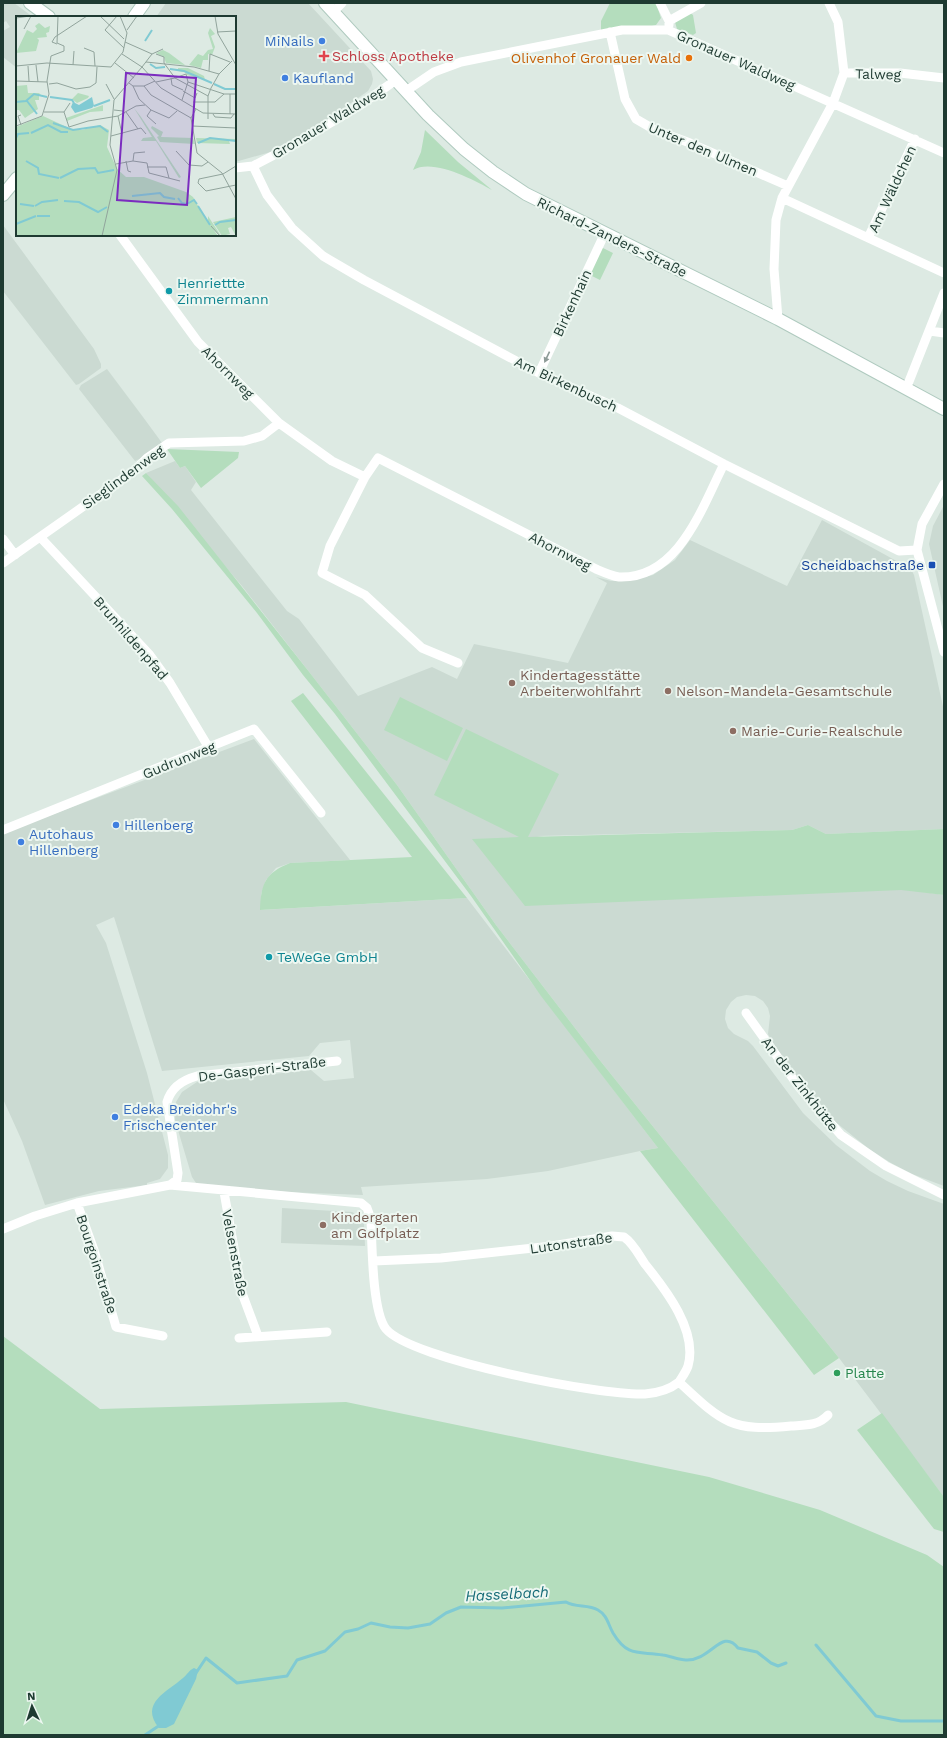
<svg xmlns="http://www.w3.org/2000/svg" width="947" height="1738" viewBox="0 0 947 1738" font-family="'Work Sans',sans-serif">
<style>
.built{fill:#cbdad2}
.green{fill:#b4ddbd}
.water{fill:#80cad3}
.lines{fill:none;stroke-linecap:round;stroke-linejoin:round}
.stream{stroke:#80cad3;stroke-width:3}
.secondary-casing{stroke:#afcabf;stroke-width:14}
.street{stroke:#fff;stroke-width:9}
.secondary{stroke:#fff;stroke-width:12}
.oneway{fill:#8e9c98}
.shop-dot{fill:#3f7fe0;stroke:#edf7f1;stroke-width:1.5}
.health-dot{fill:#e0444e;stroke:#edf7f1;stroke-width:1.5}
.food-dot{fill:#e8710a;stroke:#edf7f1;stroke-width:1.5}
.culture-dot{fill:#0f9aa8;stroke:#edf7f1;stroke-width:1.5}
.transit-dot{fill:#1a4fb4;stroke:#edf7f1;stroke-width:1.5}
.education-dot{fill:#8d6e63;stroke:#edf7f1;stroke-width:1.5}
.leisure-dot{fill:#2e9e5b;stroke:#edf7f1;stroke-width:1.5}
.labels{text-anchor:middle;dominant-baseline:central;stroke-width:4;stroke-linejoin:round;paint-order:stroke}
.shop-label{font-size:14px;fill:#366cbe;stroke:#edf7f1;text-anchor:start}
.health-label{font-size:14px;fill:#be3a42;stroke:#edf7f1;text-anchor:start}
.food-label{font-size:14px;fill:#c56008;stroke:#edf7f1;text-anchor:end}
.street-label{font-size:14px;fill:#1e3a31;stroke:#edf7f1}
.culture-label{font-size:14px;fill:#0d838f;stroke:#edf7f1;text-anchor:start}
.transit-label{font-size:14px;fill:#164399;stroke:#edf7f1;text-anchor:end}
.education-label{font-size:14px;fill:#785e54;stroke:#edf7f1;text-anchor:start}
.leisure-label{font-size:14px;fill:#27864d;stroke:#edf7f1;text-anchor:start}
.water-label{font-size:15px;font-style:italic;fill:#166c78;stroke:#edf7f1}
.inset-river{fill:none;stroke:#80cad3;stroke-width:2}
.inset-road{fill:none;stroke:#91a49c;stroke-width:1}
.view{fill:#7b2cbf;fill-opacity:0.15;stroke:#7b2cbf;stroke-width:2}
.inset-edge{fill:none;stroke:#1e3a31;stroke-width:2}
</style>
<rect width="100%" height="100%" fill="#ddeae3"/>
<path class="built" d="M3,3h11l19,14h-16v51l-14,-11v-26l7,-4 -4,-6 -3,2z
M166,3h142l63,68 2,8 -1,5 -4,7 -57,40 -37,20 -39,11v-145h-79z
M3,225l91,124 7,15v4l-22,16 -3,1 -73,-94z
M107,369l36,48 22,30 -30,14 -56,-72 2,-4z
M175,461l5,7 5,-2 11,16 -5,8 96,121 12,8 59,77 74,-29 25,12 17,-35 94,19 39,-80 -11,-6 15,4h17l25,-6 22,-15 15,-20 97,46 35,-66 89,49 3,6 30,136v118l-118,5 -18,-9 -16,5 -255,6 407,59v291l-32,-12 -21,-11 -22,-14 -36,-29 -30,-35 -31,-43 -4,-8 2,-18 -2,-8 -5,-7 -8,-5 -9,-1 -9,2 -6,5 -5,8 -1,9 3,9 6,6 14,7 5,5 50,67 33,32 34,26 17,10 21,10 36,13v293l-105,-139 -241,-300 -102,-133 -99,-140 -87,-112 -68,-87 -96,-113z
M944,505v106l-15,-67 4,-18z
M254,739l96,121 -60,3 -14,5 -10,12 -5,14v16l206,-12 191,250 -18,3 -92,20 -61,8 -126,8 2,8 -156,-6 -11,-6 -4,-6 -17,-57 1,-18 6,-10 15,-10 114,-12 13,11 30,-3 -4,-38 -30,3 -11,13 -147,15 -48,-154 -18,8 10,18 41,130 21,82v13l-8,11 -13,4v2l-48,6 -54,14 -23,-64 -19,-42v-266z
M282,1208l70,4 6,3 6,9 1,22 -84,-3z"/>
<path class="green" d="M610,3h46l5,15 -5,7 -4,1 -51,5v-10z
M690,13l3,2 3,18 -3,2 -16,-6 -2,-7z
M425,130l33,32 34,28c-18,-10 -59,-32 -79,-20l8,-18z
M601,247l12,6 -13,27 -12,-6z
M167,449l72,3 -1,6 -37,30 -16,-22 -5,2z
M146,473l32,33 132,167 87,112 99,140 102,133 241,300 -25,17 -174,-224 18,-3 -117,-152 -70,-100 -136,-182 -32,-39 -46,-62 -85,-104 -30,-33z
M303,693l164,205 -207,12c1,-26 5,-37 30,-47l122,-6 -121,-156z
M400,697l63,31 -16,33 -63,-31z
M466,729l93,45 -31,63 264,-7 16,-5 18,9 118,-5v66l-43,-5 -376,16 -53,-67 47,-2 -85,-42z
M3,1336l97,73 246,-7 363,75 111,33 107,45 17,12v168h-941z
M882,1413l62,84v35l-10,-3 -77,-99z"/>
<path class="water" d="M194,1668l4,2 -2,9 -22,45 -8,4h-7c-20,-25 8,-36 24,-50 4,-3 6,-8 11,-10z"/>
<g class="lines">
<path class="stream" d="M816,1645l60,71 25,5h43
M196,1673l10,-15 31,25 50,-7 10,-16 28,-9 20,-19 13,-3 13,-6 19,4 18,1 22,-4 16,-11 15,-6 41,1 64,-6c10,6 22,2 32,8 9,5 10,14 15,23 15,25 26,18 50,22 7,1 16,5 23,5 25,1 36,-33 52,-12l19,4 14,11 7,3 8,-3
M145,1735l15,-10"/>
<defs>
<path id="secondary" d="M30,3l19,14
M325,3l103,112 36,34 29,23 33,22 252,125 166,90
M134,17l10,-14
M3,195l14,-17"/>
</defs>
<use href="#secondary" class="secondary-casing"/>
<path class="street" d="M660,3l9,18v4
M829,3l9,19 6,51
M333,12l9,-9
M669,21l32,-18
M610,32l15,67 11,20 19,11 35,13 98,43
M406,91l28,-19 27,-10 161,-32h46l276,123
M253,166l14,29 25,33 31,28 41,24 175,93 79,35 106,56 175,87 18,-1
M235,168l18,-2 44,-23 62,-37 37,-26
M782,198l162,75
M120,235l78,107 81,81 53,38 33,16 13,-19 218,111c7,3 16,7 23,8 60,2 83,-70 105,-113
M868,238l47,-99
M778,319l-4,-50 2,-49 6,-22 51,-95 11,-30h56l44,5
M930,331l14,2
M539,373l66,-140
M906,389l38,-96
M365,477l-35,69 -8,27 43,22 57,53 36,15
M944,484l-22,40 -5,26 27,102
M41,538l108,116 21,29 39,65
M3,539l12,16
M3,563l132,-93 12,-12 22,-15 75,-2 18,-5 17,-13
M3,830l251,-101 67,84
M746,1013l53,74 42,48 45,31 58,29
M170,1185l7,-5 1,-7 -11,-71c4,-14 15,-22 30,-26l140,-15
M224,1192l18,101 16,43
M77,1203l17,47 22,77 47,9
M3,1229l32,-13 42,-13 93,-18 191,18 6,5 4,11c1,24 1,93 15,110 26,31 216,67 259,65 13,-1 24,-4 34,-12 43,40 52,50 112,44 14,-1 27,0 37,-11
M374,1261l67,-3 111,-12 60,-10 12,1c9,6 15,18 21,27 21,26 53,67 43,102 -2,6 -6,11 -9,16
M239,1338l88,-6"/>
<use href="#secondary" class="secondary"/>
</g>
<defs><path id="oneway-solid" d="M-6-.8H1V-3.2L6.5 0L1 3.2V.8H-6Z"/></defs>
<use class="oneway" href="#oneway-solid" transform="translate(547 357) rotate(115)"/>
<g class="shop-dot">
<circle cx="322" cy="41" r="4"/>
<circle cx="285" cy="78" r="4"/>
<circle cx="116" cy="825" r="4"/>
<circle cx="21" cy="842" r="4"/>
<circle cx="115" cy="1117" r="4"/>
</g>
<path class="health-dot" d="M322 50h4v4h4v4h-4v4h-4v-4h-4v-4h4z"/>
<circle class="food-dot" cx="689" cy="58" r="4"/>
<g class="culture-dot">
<circle cx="169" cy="291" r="4"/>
<circle cx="269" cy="957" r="4"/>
</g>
<rect class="transit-dot" x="928" y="561" width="8" height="8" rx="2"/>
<g class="education-dot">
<circle cx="512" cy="683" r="4"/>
<circle cx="668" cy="691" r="4"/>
<circle cx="733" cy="731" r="4"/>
<circle cx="323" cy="1225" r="4"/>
</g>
<circle class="leisure-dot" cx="837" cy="1373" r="4"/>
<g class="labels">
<g class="shop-label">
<text x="314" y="41" text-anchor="end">MiNails</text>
<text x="293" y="78">Kaufland</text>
<text x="124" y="825">Hillenberg</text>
<text x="29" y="834">Autohaus<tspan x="29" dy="16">Hillenberg</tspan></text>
<text x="123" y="1109">Edeka Breidohr's<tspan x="123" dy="16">Frischecenter</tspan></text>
</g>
<g class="health-label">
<text x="332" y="56">Schloss Apotheke</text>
</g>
<g class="food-label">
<text x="681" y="58">Olivenhof Gronauer Wald</text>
</g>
<g class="street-label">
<text transform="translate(736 60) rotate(24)">Gronauer Waldweg</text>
<text transform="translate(878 74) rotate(1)">Talweg</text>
<text transform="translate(328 122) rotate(-31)">Gronauer Waldweg</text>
<text transform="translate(703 149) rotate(23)">Unter den Ulmen</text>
<text transform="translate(892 189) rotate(-65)">Am Wäldchen</text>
<text transform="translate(612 237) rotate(26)">Richard-Zanders-Straße</text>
<text transform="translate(572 303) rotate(-65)">Birkenhain</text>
<text transform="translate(228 372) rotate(45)">Ahornweg</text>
<text transform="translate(566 384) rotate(25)">Am Birkenbusch</text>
<text transform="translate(123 477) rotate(-36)">Sieglindenweg</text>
<text transform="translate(560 551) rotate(27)">Ahornweg</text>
<text transform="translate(131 638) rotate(49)">Brunhildenpfad</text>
<text transform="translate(179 760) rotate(-22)">Gudrunweg</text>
<text transform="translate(262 1069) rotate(-7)">De-Gasperi-Straße</text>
<text transform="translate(800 1084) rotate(52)">An der Zinkhütte</text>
<text transform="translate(571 1243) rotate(-8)">Lutonstraße</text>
<text transform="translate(235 1253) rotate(79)">Velsenstraße</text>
<text transform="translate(97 1264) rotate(72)">Bourgoinstraße</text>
</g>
<g class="culture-label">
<text x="177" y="283">Henriettte<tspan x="177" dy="16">Zimmermann</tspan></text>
<text x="277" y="957">TeWeGe GmbH</text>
</g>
<g class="transit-label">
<text x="924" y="565">Scheidbachstraße</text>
</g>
<g class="education-label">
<text x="520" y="675">Kindertagesstätte<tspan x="520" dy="16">Arbeiterwohlfahrt</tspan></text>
<text x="676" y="691">Nelson-Mandela-Gesamtschule</text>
<text x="741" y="731">Marie-Curie-Realschule</text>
<text x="331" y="1217">Kindergarten<tspan x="331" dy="16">am Golfplatz</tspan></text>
</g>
<g class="leisure-label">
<text x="845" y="1373">Platte</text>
</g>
<g class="water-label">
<text transform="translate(507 1594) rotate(-3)">Hasselbach</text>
</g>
</g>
<g transform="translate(16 16)">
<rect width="220" height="220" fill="#ddeae3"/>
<path d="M23,7l6,5 5,-2 -1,6 -3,1 1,4 -10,1 2,2 -3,11 -20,2 11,-23 6,3 4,-4 -2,-3zM194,12l5,6 -4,2 4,11 -3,8 -4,-1v6h-5l-2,8 -12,-3 9,-11 5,2 5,-6 5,-1 -5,-16zM147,34l6,3 16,12 -19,-2 -2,-6 -8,-4zM162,52h10l16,8 1,4 -18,-5 -2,-3 -7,-1zM11,69l1,8h11l3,3h-3v4h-4l3,9 -13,9 -6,-8h-3v-24zM62,77l11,3 -1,2 -11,5 -5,-4zM90,88l-3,1v6l-13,1 -23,9 -1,-3zM118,92l7,9 40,60 -2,1 -23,-37h-15l2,-3 9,-1zM27,100l28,13 11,1 18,-5 9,5 -2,17 10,22 9,8h18l42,15 7,5 12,21 3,4v-6l13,20 -8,-7 5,7h-202v-109zM136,110l11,6 -2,5 32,1 2,6 -35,-2 -3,-5 2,-1 -8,-8zM180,122l40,1v2h-7l1,3 -33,-1zM220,201v19l-5,-9 -3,1 2,6 -8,2 -9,-14z" fill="#b4ddbd"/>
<path d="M76,81l2,9 -2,2 -17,5 -4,-6 2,-5 6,3z" fill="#80cad3"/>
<path class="inset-river" d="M129,25l7,-11M134,48l6,4 9,-1M154,53l14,2 28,12M198,68l11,5h11M34,81l22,3 2,3M11,85l10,13M0,86l10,-1 8,-7 13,3M78,90l16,-6M37,107l20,7 27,-4 8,6M15,117l17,-8 13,7h7M0,122l2,-4 11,-1M182,127l12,-5 26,3M10,145l12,7 1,6 20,4M44,162l18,-9 17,-1 3,5 16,-3M116,180l28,-3 4,4 11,2M162,182l4,5 5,1 7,-4 3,4M48,185l15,1 19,10 9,-5M4,188l14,2M19,190l7,-4 16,-2M182,190l12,19M21,200h13M0,208l20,-8M199,209l5,-3 16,-2"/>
<path class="inset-road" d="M84,0l24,23M101,0l-12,14 19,18M199,0l3,18 18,31M0,2l14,-2M8,13l7,-13M111,14l10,-14M201,16l19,-1M109,26l27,12M41,28l-5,-2 3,-5 32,-21M68,32l10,4 1,14M147,33l-11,5 -10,13 19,21 42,25 33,1M140,38l8,3v6l11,15M130,46l48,5 25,7M99,47l19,15M20,49l2,17M57,49l1,-14M0,50l31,-3 64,4 12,-15 4,-19 -7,-17M12,50l1,15M193,55l1,-17 20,8M155,62l1,7 11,5M159,62l11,-4 2,8M0,65l31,1M140,66l19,-4 33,18M113,67l4,3h11l11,-5M33,68l8,-1 19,6 14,-2 6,-4 1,-16M90,68l8,15M117,70l6,13 12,11 18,8 8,-7M128,70l7,9 40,23M167,75l12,7 2,-5M166,84l6,-18 36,12h12M177,86h22l9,-8M180,93l-5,9 6,35 25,20 14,26M98,94l9,1 1,3M135,94l-4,6 9,8M28,96h20l6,-9M48,96l5,15 19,-6 30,-5 18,-10 9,-1M110,96l12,17M197,98l2,3 16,1 3,-4M214,98v-20M5,99l-3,1 3,9M102,100l4,18M192,103v-23l3,-8 8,-14 13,-13M0,110l26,-10 7,-22 -2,-13 4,-25 13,-5v-5l-7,-3 1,-27M176,110l44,2M95,120l30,-8 5,6M160,135l13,14 13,1 6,-4M110,145l2,10 3,1M117,145l1,-8 11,-1M100,148l17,-3 14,2 2,10 31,8M220,150l-13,8 -24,5 -1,4 8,8 30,-6M131,151h19l3,11M195,210l9,10M86,220l15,-66 -7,-25 4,-45 28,-33 -20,-13"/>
<path class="view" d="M110,57l70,5 -9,127 -70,-5z"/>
<rect width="220" height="220" class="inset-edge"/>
</g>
<rect width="947" height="1738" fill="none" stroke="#1e3a31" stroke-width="8"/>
<g transform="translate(32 1706) rotate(356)" stroke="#edf7f1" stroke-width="3" paint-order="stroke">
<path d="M0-3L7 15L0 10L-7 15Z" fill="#1e3a31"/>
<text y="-6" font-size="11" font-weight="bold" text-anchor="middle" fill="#1e3a31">N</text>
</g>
</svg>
